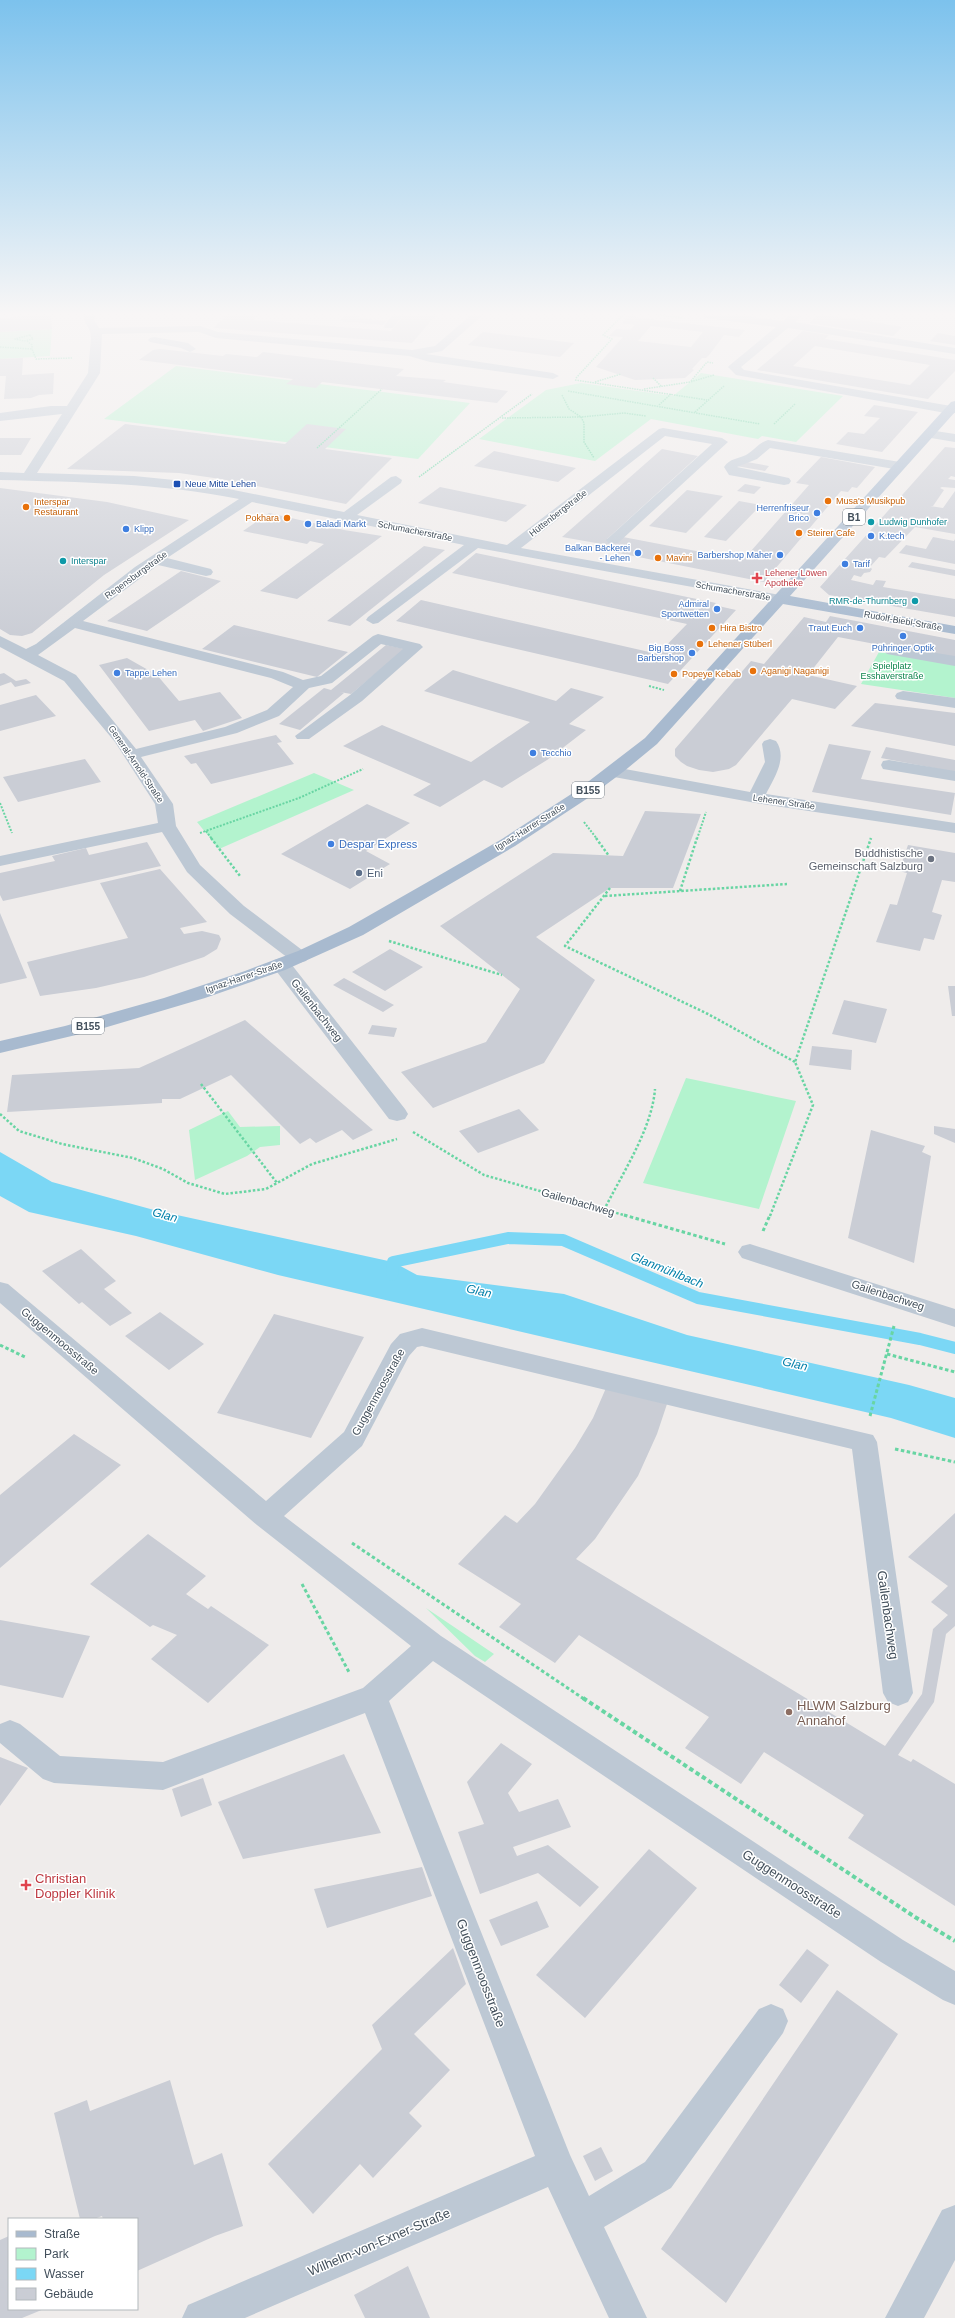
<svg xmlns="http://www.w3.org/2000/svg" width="955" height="2318" viewBox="0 0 955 2318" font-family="Helvetica,sans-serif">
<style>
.green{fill:#b3f3ce}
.water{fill:#7bd7f5}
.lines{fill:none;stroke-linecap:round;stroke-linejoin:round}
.stream{stroke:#7bd7f5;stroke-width:12}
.building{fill:#cacdd5;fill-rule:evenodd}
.path-far4{stroke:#68d5a3;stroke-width:1.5;stroke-dasharray:1.5 1;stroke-linecap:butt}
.path-far3{stroke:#68d5a3;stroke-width:2;stroke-dasharray:2 1.5;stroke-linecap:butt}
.path-far2{stroke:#68d5a3;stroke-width:2.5;stroke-dasharray:2.5 2;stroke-linecap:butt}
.path-far1{stroke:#68d5a3;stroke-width:3;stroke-dasharray:3.5 2.5;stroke-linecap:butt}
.path{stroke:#68d5a3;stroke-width:4;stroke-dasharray:4.5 3;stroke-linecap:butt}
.minor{fill:#bdc8d4;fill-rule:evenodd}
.major{fill:#a8bacf;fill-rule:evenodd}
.transit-dot{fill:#1a4fb4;stroke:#fff;stroke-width:1.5}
.food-dot{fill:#e8710a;stroke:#fff;stroke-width:1.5}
.shop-dot{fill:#3f7fe0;stroke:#fff;stroke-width:1.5}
.culture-dot{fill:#0f9aa8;stroke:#fff;stroke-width:1.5}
.health-dot{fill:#e0444e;stroke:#fff;stroke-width:1.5}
.worship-dot{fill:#6b7280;stroke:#fff;stroke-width:1.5}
.service-dot{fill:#5c6f8a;stroke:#fff;stroke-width:1.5}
.education-dot{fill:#8d6e63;stroke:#fff;stroke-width:1.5}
.labels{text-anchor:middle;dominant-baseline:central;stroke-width:3;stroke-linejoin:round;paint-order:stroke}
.far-transit-label{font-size:9px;fill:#164399;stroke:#fff;text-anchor:start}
.far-food-label{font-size:9px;fill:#c56008;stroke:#fff;text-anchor:start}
.far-shop-label{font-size:9px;fill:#366cbe;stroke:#fff;text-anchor:end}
.far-street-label{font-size:9px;fill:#424f5b;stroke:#fff}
.far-culture-label{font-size:9px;fill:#0d838f;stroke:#fff;text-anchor:start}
.far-health-label{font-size:9px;fill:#be3a42;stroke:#fff;text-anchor:start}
.far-park-label{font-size:9px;fill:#0c844c;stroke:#fff}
.shield{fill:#fff;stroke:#7b848c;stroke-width:1}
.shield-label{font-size:10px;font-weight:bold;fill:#424f5b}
.shop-label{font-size:11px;fill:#366cbe;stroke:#fff;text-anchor:start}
.worship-label{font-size:11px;fill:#5b616d;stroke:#fff;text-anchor:end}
.service-label{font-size:11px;fill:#4e5e75;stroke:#fff;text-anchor:start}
.street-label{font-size:11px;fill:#424f5b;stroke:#fff}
.water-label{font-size:12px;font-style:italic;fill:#017fa9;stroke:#fff}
.near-street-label{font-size:13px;fill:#424f5b;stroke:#fff}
.near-education-label{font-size:13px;fill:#785e54;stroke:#fff;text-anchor:start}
.near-health-label{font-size:13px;fill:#be3a42;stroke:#fff;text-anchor:start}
</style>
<rect width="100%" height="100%" fill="#efeceb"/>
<path class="green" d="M52,329l-2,27 -50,3v-27z
M176,366l294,37 -52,56 -314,-40z
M701,373l142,23 -47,46 -34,-6 -4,3 -107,-20 -56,42 -116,-22 67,-49 35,-7 92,13z
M879,652l76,12v34l-94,-14z
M314,773l40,17 -135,59 -22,-27z
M686,1078l110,23 -37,108 -116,-26z
M228,1111l12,16 40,-1v19l-20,2 -13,9 -52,24 -6,-50z
M426,1608l68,46 -9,8 -10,-6z"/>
<path class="water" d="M0,1152l52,30 102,28 239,52 24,13 147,19 123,41 222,50 46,13v40l-64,-20 -613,-143 -142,-39 -107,-24 -29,-16z"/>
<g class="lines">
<path class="stream" d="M392,1275l1,-13 115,-24 55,2 135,58 222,41 35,9"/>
</g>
<path class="building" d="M51,315l1,14 -52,3v-14z
M226,315h32l-5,5 138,11 13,-16h32l-24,28 -198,-15z
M345,315h15l-3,3 30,3 -4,4 -43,-4z
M818,315l38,4 46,8 -9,9 -84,-13z
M629,316l29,4 87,10 -6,7 -15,-2 -14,19 -4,4h-4l-10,11 2,1 -9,8 -50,2 -39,-13 27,-30 -14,-1 7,-7 14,1 5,-5 -13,-2zM651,326l52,6 -12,15 -53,-6z
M803,331l26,4 -4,4 130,21v11l-27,28 -171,-29zM815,346l115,19 -20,20 -117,-19z
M483,332l91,11 -14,14 -92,-12z
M938,333l17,3v9l-25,-4z
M160,349l63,7 3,-2 31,3 6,-5 141,17 -8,7 50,4 -3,2 65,9 -11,12 -175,-21 -6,6 -30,-4 7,-5 -154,-19 14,-10z
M23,358l-1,17 32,-2 -1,21 -14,1 -8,3 -27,1 2,-23h-6v-17z
M874,405l44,7 -36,40 -46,-8 12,-12 16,2 16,-16 -16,-2z
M125,424l160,20 22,-20 39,5 -21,20 67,9 -46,46 -125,-25 -42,-6 -112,-4z
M0,439v-1h31l-10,17h-21z
M945,447l10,1v29l-4,-1 -3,3 7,1v8l-13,-1 -2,1 4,2 -11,16h-3l13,2 12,-17v43l-40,-7 -30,31 -6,-1 -9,10 2,2 -2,3 -6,1 -3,4 -7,-2 -3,5 22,5 3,-5 10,1 -3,6 72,12v18l-126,-22 -9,-8z
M662,449l36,7 -91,83 11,2 5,-4 120,23 66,-75 -13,-2 25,-26 54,10 -18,21 -5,-1 -4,5 -7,-1 -77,91 -156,-31 5,-5 -51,-9z
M494,451l82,17 -18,14 -84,-16z
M741,461l28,5 -4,5 -29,-5z
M745,484l16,3 -7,7 -17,-3z
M440,487l87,18 -21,17 -88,-19z
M0,488l107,14 82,18 -85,55 -72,58 -10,3 -12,-1 -10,-6z
M687,490l36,6 -37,37 -37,-7z
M739,501l22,4 -35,36 -22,-4z
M269,513l75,17 38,6 -85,63 -37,-8 64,-47 -14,-3 -3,3 -64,-13z
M933,537l21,4 1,-2v25l-56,-11 7,-8 20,4z
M424,546l21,4 -95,76 -23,-5z
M476,553l240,50 -2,2 22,5 -68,74 -272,-63 25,-21 237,54 29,-30 -235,-51z
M912,562l43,8v6l-47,-9z
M181,571l40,10 -74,50 -40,-10z
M830,616l125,24v17l-22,-2 -95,-18 -30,38 49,11 -22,23 -43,-10 -56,66 -7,4 -16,3 -14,-2 -12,-4 -6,-4 -6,-6v-7l76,-88 13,3 40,-47 22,5z
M234,625l114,27 -31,25 -115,-28z
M386,645l19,4 -54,45 -11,-2 4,1 -44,37 -21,-6 45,-36 7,2z
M127,658l30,17 22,26 41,-9 22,26 -39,13 -8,-11 -46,11 -50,-66z
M453,670l103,31 15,-13 33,9 -35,27 17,6 -39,30 -45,28 -18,-8 -44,27 -27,-12 18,-11 -88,-38 39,-21 89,37 59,-40 -106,-31z
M4,673l12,8 10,-2 5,4 -16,4 -4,-5 -11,4v-12z
M36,695l20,21 -56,15v-26z
M875,703l80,10v33l-104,-20z
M276,735l6,7 -5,1 17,21 -83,20 -15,-21 -5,1 -7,-8z
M829,744l42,7 -10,28 94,14 -4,22 -139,-23z
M886,747l69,13v12l-74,-14z
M85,759l16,23 -83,20 -15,-25z
M367,804l43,19 -44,28 24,13 -40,25 -69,-35z
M645,811l56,3 -28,74h-63l-74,49 59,43 -51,83 -111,45 -32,-36 85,-30 34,-53 -80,-63 113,-73 70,3z
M147,842l14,24 -158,35 -3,-6v-22l55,-12 -3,-5 34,-8 3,7z
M908,845l47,8v29l-13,-2 -10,32 10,3 -8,25 -10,-2 -4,13 -44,-9 14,-38 7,1 10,-32 -8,-2z
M160,869l47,53 -27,6 4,6 18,-3 17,4 2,4 -4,10 -13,8 -60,20 -48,11 -56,8 -13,-34 101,-24 -28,-55z
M0,913l27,65 -27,6z
M390,949l33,18 -38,24 -33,-19z
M344,978l50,27 -11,7 -50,-27z
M948,986h7v30h-3z
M844,1000l43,9 -11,34 -44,-9z
M245,1020l128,110 -20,10 -11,-10 -26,13 -6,-5 -10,6 -69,-69 -51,24h-18v4l-155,9 5,-37 127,-7z
M372,1025l25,3 -3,9 -26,-3z
M812,1046l40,4 -1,20 -42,-5z
M519,1109l20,21 -61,23 -19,-22z
M934,1126l21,3v14l-21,-9z
M871,1130l54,16 -3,6 9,4 -17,107 -66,-25z
M81,1249l35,32 -12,8 28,24 -22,13 -28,-24 -3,2 -37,-33z
M160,1312l44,32 -35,26 -44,-34z
M274,1314l90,23 -53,101 -94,-25z
M606,1388l61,16 -10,30 -19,42 -43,63 -19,20 309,187 37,-52 11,-65 15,-14 -17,-13 17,-16 -40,-29 47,-44v113l-9,8 -12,68 -36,53 13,7 2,-3 42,25v122l-107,-68 16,-23 -100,-63 -23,32 -56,-36 24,-31 -130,-82 -24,28 -56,-36 22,-23 -63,-40 47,-49 12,8 18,-19 40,-56 18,-30z
M74,1434l47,31 -121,103v-73z
M148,1534l58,42 -20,18 22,15 3,-3 58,39 -61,58 -57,-44 26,-24 -24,-10 -3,2 -60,-43z
M0,1620l90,16 -27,62 -63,-13z
M501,1743l31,21 -24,29 11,19 39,-13 13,28 -58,20 4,9 31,-11 51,42 -19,20 -42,-34 -58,21 -22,-62 26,-8 -17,-42z
M344,1754l37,79 -138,26 -25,-57z
M0,1757l28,11 -28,38z
M203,1778l9,27 -31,12 -9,-28z
M649,1849l48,39 -112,130 -49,-43z
M422,1867l10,29 -105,32 -13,-39z
M537,1901l12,26 -48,19 -12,-26z
M453,1948l13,36 -52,50 36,36 -41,43 13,13 -49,52 -13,-14 -47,50 -45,-50 114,-115 -10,-24z
M807,1949l22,16 -28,38 -22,-18z
M837,1990l61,44 -172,269 -65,-54z
M170,2080l24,85 28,-12 21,73 -28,10 -78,35v-52h-34l-1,-3 -8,3h-14l-26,-106 33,-13 3,11z
M601,2147l12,24 -18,10 -12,-25z
M9,2236v73h35l-22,9h-22v-78z
M408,2266l22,52h-65l-11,-23z"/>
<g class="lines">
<path class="path-far4" d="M658,315l25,3
M30,335l3,4 -9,2 -9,-2z
M27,341l5,4v4
M0,347l32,2 4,10 36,-1
M576,378l36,-39 -9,-4 20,-20
M653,378l8,8
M575,380l132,20
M691,381l16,-19 6,1
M595,382l26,-8
M644,389l46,-7 24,-7
M568,391l192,33
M562,395l7,14 12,8 3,6v19l10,16
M659,405l12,-11
M695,412l29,-26
M502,418l79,-1 43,-4 22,3
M774,424l21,-20
M317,448l65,-59
M419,477l113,-83"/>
<path class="path-far3" d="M649,686l15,4
M0,803l12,30
M584,822l13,17
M206,831l6,8
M200,833l99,-35 64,-29
M697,839l9,-27"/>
<path class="path-far2" d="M211,838l29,38
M596,838l13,18
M610,888l-45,58 143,68 87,48
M680,891l17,-53
M605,896l182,-12
M389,941l113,34
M201,1084l76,99
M0,1114l19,17 43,13 71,14 30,11 25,14 37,11 41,-5 46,-25 85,-25
M413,1132l71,43 143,41
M604,1210c18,-36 48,-81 51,-121
M770,1216l43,-111 -18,-43 76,-224"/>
<path class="path-far1" d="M624,1215l101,29
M763,1231l7,-16
M0,1345l27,13
M887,1354l68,18
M870,1416l24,-90
M895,1449l60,13
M352,1543l232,156
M302,1584l48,90"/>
<path class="path" d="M583,1698l332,219 40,24"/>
<path class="minor" d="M85,315h10l-1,5 5,8 101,-2 18,6 194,18 23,-4 36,-31h12l-41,36 -16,3 127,19 6,3 -6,3 -123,-17 -21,-6 -193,-18 -17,-6 -97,2 -2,39 -63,100 97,3 60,6 150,30 47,-35 5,-1 6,4 -1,3 -44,32 150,30 152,-116 4,-1 59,10 6,4 -110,101h-10l-2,-3 106,-96 -47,-8 -144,112 259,47 7,4 -7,4 -302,-55 -100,75 -5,1 -7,-4 2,-3 96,-72 -212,-43 -85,56 44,11 2,3 -2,3 -5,1 -48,-11 -75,56 200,51 20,8 18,-4 52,-40 5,-2 42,10 3,3 -61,54 -53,38h-12l-2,-3 55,-41 53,-46 -22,-5 -49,39 -23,5 -30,28 -42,17 -96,24 32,47 3,22 24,39 44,41 62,47 3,4 -3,4 -7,2 -7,-2 -62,-47 -43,-42 -25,-40 -162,34v-10l158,-33 -3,-19 -40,-62 -51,-61 -64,-34v-11l26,13 10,-5 99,-77 104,-68c-79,-16 -159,-17 -239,-19v-8l24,1 38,-59 -62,7v-8l51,-7h16l21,-33 3,-35 -1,-7 -6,-11zM75,628l196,50 22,9 -26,23 -42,17 -89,22 -60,-74 -38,-20z
M392,315h11l-10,13h-8l-1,-2z
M701,315h35l47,6 7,-6h12l-7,7 160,26v6l-167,-26 -47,39 3,3 207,36 4,1v6l-4,1 -215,-39 -8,-8 2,-2 46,-38 -70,-9z
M154,337l34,6 8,6 -6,3 -9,-4 -31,-6 -2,-2 2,-2z
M929,430l26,4v8l-30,-5 -2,-3 2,-3z
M768,440l132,22 6,4 -6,4 -130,-22 -13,11 -20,8 52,11 2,3 -2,3 -5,1 -55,-10 -5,-8c6,-9 14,-8 22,-12 9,-5 12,-12 22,-15z
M892,646l63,10v10l-68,-12 -3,-3 3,-3z
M903,691l52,7v10l-58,-9 -2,-3 2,-3z
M770,739l6,2c12,17 -2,37 -10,53l189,29v10l-199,-30 -142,-26 -6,-1 -2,-4 2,-4 6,-1 136,25 15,-30 -3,-18 2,-3z
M889,760l66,11v10l-72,-12 -2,-4 2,-4z
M281,958l7,2 117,149 3,5 -3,5 -8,2 -8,-2 -118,-155 3,-4z
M750,1244l205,65v18l-213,-69 -4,-6 4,-6z
M0,1282l8,2 258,217 78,-69 47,-88 9,-10 22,-6 451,107 4,7 36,251 -5,9 -10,4 -10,-4 -5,-9 -31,-244 -430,-103 -5,1 -8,9 -47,90 -78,70 157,120 462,304 52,31v34l-12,-5 -62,-38 -448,-301 -44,40 181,454 19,41 56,-34 114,-153 12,-5 12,5 5,12 -5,12 -112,155 -67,39 43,91h-38l-61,-131 -303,131h-63l6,-13 347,-149 -170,-443 -202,77 -109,-7 -11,-4 -43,-36v-19l10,-4 10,4 40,32 103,6 200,-74 48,-42 -154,-121 -257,-222z
M955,2205v55l-31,58h-39l57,-108z"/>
<path class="major" d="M955,401v11l-165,184 165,30v8l-172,-30 -126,140 -34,28 -35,26 -73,48 -152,89 -78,35 -80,28 -108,32 -97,23v-12l65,-15 99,-28 81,-27 53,-20 51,-24 77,-44 76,-44 74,-48 69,-53 306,-336z"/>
</g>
<linearGradient id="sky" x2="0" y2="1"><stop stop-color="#7cc2ed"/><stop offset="0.49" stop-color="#f8f6f6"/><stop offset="1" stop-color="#f8f6f6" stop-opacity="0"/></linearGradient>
<rect width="955" height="640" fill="url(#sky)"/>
<rect class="transit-dot" x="173" y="480" width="8" height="8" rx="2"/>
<g class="food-dot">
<circle cx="828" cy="501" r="4"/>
<circle cx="26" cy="507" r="4"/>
<circle cx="287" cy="518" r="4"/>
<circle cx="799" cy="533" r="4"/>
<circle cx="658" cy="558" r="4"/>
<circle cx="712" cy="628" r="4"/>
<circle cx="700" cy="644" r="4"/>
<circle cx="753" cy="671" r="4"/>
<circle cx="674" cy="674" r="4"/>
</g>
<g class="shop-dot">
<circle cx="817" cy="513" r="4"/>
<circle cx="308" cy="524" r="4"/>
<circle cx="126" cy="529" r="4"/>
<circle cx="871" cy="536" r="4"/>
<circle cx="638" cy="553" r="4"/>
<circle cx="780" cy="555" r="4"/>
<circle cx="845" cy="564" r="4"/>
<circle cx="717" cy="609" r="4"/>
<circle cx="860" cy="628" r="4"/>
<circle cx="903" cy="636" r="4"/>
<circle cx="692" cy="653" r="4"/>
<circle cx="117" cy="673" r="4"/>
<circle cx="533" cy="753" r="4"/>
<circle cx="331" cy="844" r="4"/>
</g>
<g class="culture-dot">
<circle cx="871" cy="522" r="4"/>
<circle cx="63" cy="561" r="4"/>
<circle cx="915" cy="601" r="4"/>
</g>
<g class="health-dot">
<path d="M755 572h4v4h4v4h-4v4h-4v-4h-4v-4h4z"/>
<path d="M24 1879h4v4h4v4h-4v4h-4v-4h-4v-4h4z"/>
</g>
<circle class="worship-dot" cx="931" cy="859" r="4"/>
<circle class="service-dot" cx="359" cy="873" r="4"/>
<circle class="education-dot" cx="789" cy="1712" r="4"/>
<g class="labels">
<g class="far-transit-label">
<text x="185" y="484">Neue Mitte Lehen</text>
</g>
<g class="far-food-label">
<text x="836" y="501">Musa's Musikpub</text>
<text x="34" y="502">Interspar<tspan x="34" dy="10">Restaurant</tspan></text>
<text x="279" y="518" text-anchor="end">Pokhara</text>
<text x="807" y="533">Steirer Cafe</text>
<text x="666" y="558">Mavini</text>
<text x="720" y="628">Hira Bistro</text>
<text x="708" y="644">Lehener Stüberl</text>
<text x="761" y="671">Aganigi Naganigi</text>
<text x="682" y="674">Popeye Kebab</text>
</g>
<g class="far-shop-label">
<text x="809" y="508">Herrenfriseur<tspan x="809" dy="10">Brico</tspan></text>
<text x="316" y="524" text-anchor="start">Baladi Markt</text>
<text x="134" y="529" text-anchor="start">Klipp</text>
<text x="879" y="536" text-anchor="start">K.tech</text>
<text x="630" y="548">Balkan Bäckerei<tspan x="630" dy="10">- Lehen</tspan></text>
<text x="772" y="555">Barbershop Maher</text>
<text x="853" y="564" text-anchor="start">Tarif</text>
<text x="709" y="604">Admiral<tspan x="709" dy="10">Sportwetten</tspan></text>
<text x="852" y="628">Traut Euch</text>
<text x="684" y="648">Big Boss<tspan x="684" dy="10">Barbershop</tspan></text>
<text x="903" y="648" text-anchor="middle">Pühringer Optik</text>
<text x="125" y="673" text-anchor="start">Tappe Lehen</text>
<text x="541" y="753" text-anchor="start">Tecchio</text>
</g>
<g class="far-street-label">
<text transform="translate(558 513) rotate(-38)">Hüttenbergstraße</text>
<text transform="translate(415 531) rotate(11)">Schumacherstraße</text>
<text transform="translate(136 575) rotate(-36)">Regensburgstraße</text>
<text transform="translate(733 591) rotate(10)">Schumacherstraße</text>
<text transform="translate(903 621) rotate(10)">Rudolf-Biebl-Straße</text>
<text transform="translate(136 764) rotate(56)">General-Arnold-Straße</text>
<text transform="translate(784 802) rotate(8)">Lehener Straße</text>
<text transform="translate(530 827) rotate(-32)">Ignaz-Harrer-Straße</text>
<text transform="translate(244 977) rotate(-19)">Ignaz-Harrer-Straße</text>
</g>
<g class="far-culture-label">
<text x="879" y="522">Ludwig Dunhofer</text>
<text x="71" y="561">Interspar</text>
<text x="907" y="601" text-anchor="end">RMR-de-Thurnberg</text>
</g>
<g class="far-health-label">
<text x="765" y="573">Lehener Löwen<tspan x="765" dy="10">Apotheke</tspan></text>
</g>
<g class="far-park-label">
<text x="892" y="666">Spielplatz<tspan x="892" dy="10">Esshaverstraße</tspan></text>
</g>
<g class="shield">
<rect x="843" y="509" width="22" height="16" rx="3"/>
<rect x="572" y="782" width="32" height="16" rx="3"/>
<rect x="72" y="1018" width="32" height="16" rx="3"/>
</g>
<g class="shield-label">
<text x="854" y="517">B1</text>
<text x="588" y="790">B155</text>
<text x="88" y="1026">B155</text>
</g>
<g class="shop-label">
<text x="339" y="844">Despar Express</text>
</g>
<g class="worship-label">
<text x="923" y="853">Buddhistische<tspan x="923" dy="13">Gemeinschaft Salzburg</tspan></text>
</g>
<g class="service-label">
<text x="367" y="873">Eni</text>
</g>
<g class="street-label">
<text transform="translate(317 1010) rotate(52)">Gailenbachweg</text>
<text transform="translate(578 1202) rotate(16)">Gailenbachweg</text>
<text transform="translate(888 1295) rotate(18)">Gailenbachweg</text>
<text transform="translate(60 1341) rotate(40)">Guggenmoosstraße</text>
<text transform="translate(378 1392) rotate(-61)">Guggenmoosstraße</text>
</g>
<g class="water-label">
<text transform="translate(165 1215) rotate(15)">Glan</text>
<text transform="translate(667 1270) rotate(22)">Glanmühlbach</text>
<text transform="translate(479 1291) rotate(13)">Glan</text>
<text transform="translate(795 1364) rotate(13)">Glan</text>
</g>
<g class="near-street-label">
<text transform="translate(888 1615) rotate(82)">Gailenbachweg</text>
<text transform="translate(792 1884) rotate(33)">Guggenmoosstraße</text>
<text transform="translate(481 1973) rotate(69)">Guggenmoosstraße</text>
<text transform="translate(379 2242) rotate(-23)">Wilhelm-von-Exner-Straße</text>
</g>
<g class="near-education-label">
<text x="797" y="1705">HLWM Salzburg<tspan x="797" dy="15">Annahof</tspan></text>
</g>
<g class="near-health-label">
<text x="35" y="1878">Christian<tspan x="35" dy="15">Doppler Klinik</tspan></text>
</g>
</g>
<rect x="8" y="2218" width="130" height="92" fill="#ffffff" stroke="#b3b9bd"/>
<rect x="16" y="2231" width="20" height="6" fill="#a8bacf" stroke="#b3b9bd"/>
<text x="44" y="2238" font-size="12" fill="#424f5b">Straße</text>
<rect x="16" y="2248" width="20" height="12" fill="#b3f3ce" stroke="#b3b9bd"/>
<text x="44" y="2258" font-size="12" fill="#424f5b">Park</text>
<rect x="16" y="2268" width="20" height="12" fill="#7bd7f5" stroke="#b3b9bd"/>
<text x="44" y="2278" font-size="12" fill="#424f5b">Wasser</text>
<rect x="16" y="2288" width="20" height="12" fill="#cacdd5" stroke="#b3b9bd"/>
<text x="44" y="2298" font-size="12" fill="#424f5b">Gebäude</text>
</svg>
